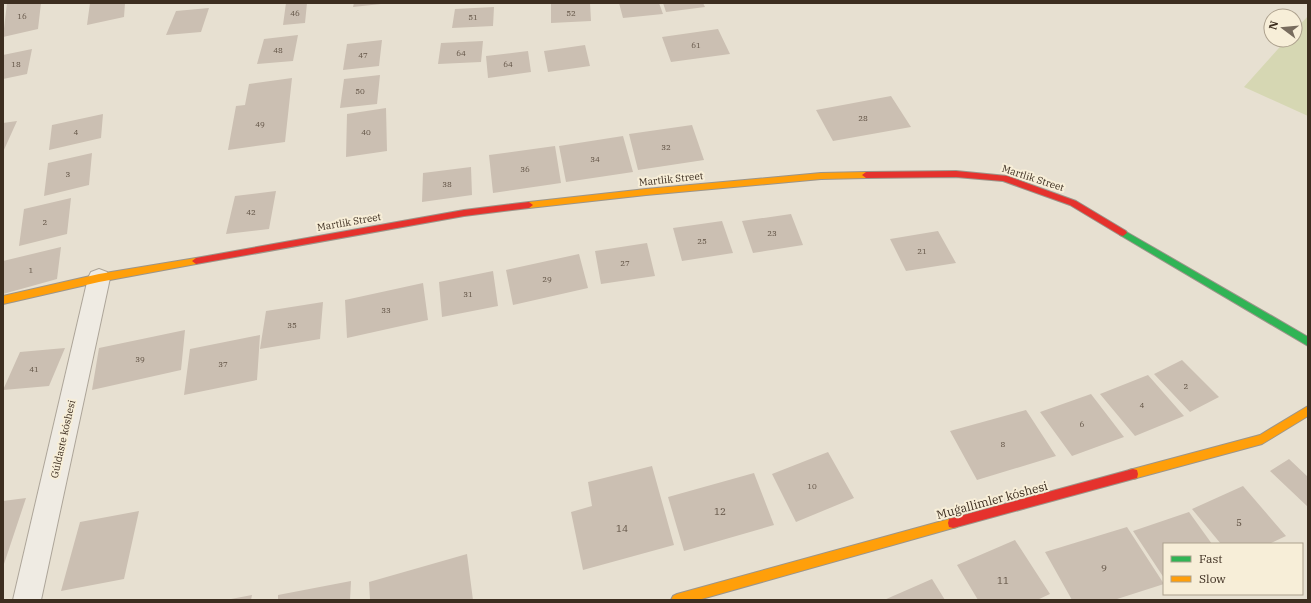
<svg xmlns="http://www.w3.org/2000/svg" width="1311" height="603" viewBox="0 0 1311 603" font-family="'IBM Plex Serif',serif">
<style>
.green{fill:#d6d7b3}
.building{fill:#cbbfb2}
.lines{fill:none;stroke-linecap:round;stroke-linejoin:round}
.street-casing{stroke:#ada599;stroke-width:2}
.fast-casing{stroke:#9c958a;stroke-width:2}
.slow-casing{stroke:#9c958a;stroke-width:2}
.jam-casing{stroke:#9c958a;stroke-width:2}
.street{fill:#efebe3;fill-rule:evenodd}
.fast{fill:#30b455;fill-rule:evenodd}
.slow{fill:#ff9f0a;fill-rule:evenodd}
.jam{fill:#e5322d;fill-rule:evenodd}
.labels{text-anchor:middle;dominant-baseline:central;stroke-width:4;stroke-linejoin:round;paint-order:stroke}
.number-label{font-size:8px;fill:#605244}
.street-label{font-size:10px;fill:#3d2e20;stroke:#f7eed8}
.near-number-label{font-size:10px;fill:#605244}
.near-street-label{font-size:12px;fill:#3d2e20;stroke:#f7eed8}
</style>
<rect width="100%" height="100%" fill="#e7e0d1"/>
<path class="green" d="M1308,16v100l-64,-29 42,-47h9v-10z"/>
<path class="building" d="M7,3h34l-3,26 -35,8z
M90,3h35l-1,14 -37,8z
M286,3h21l-2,20 -22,2z
M354,3h27v1l-28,3z
M590,3l1,18 -40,2v-19z
M619,3h40l4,11 -40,4z
M663,3h40l2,4 -39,5z
M494,7l-1,19 -41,2 3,-19z
M209,8l-8,24 -35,3 10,-24z
M718,29l12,25 -59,8 -9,-25z
M298,35l-5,26 -36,3 7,-25z
M382,40l-3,26 -36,4 4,-26z
M483,41l-2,21 -43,2 3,-21z
M585,45l5,21 -42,6 -4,-21z
M32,49l-5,25 -24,5v-24z
M528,51l3,21 -43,6 -2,-22z
M380,75l-3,29 -37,4 4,-29z
M292,78l-7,64 -57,8 8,-44 9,-1 4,-21z
M891,96l20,31 -78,14 -17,-31z
M386,108l1,43 -41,6 1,-43z
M103,114l-2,24 -52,12 3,-25z
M17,121l-14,31v-29z
M692,125l12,35 -66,10 -9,-36z
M623,136l10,36 -67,10 -7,-36z
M555,146l6,37 -68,10 -4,-38z
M92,153l-3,32 -45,11 4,-33z
M471,167l1,28 -50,7 1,-29z
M276,191l-7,38 -43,5 9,-38z
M71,198l-4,36 -48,12 5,-37z
M791,214l12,31 -50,8 -11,-32z
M722,221l11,32 -51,8 -9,-33z
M938,231l18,32 -50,8 -16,-32z
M647,243l8,33 -54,8 -6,-33z
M61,247l-4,32 -54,15v-33z
M579,254l9,34 -75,17 -7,-35z
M493,271l5,35 -56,11 -3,-35z
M423,283l5,37 -81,18 -2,-38z
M323,302l-3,37 -60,10 6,-38z
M185,330l-4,40 -89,20 7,-42z
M260,335l-3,45 -73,15 6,-46z
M65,348l-16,38 -46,4 17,-38z
M1182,360l37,37 -29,15 -36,-38z
M1148,375l36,41 -49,20 -35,-42z
M1091,394l33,43 -52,19 -32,-44z
M1026,410l30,46 -79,24 -27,-49z
M828,452l26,46 -58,24 -24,-48z
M1289,459l19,18v30l-38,-36z
M652,466l22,79 -91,25 -12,-58 21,-6 -4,-24z
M754,473l20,52 -90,26 -16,-54z
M1243,486l43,50 -17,8h-48l-29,-35z
M26,498l-23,69v-66z
M139,511l-15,68 -63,12 19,-69z
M1189,512l23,32h-48v34l-31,-47z
M1127,527l37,57 -50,16h-42l-27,-48z
M1015,540l35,54 -13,6h-59l-21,-35z
M467,554l6,46h-103l-1,-18z
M932,579l13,21h-61z
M351,581l-1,19h-72v-5z
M252,595l-1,5h-20v-1z"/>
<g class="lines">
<defs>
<path id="street" d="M99,269l8,3 3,6 -69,322h-28l75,-322 3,-6z"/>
<path id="fast" d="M1123,230l185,107v9l-188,-111 -1,-2z"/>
<path id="slow" d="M866,172l4,3 -4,3 -45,1 -175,16 -117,13 -4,-3 4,-3 117,-13 175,-16z
M196,258l4,3 -4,3 -97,18 -96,22v-8l96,-22z
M1308,406v10l-46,28 -129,35 -4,-1 -1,-4 1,-4 4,-1 127,-34z
M953,518l4,1 1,4 -1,4 -4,1 -255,72h-27l2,-4 4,-2z"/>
<path id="jam" d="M956,171l51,5 69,25 50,30 1,2 -4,3 -3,-1 -50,-30 -67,-24 -47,-4 -90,1 -4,-3 4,-3z
M529,202l4,3 -4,3 -65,8 -268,48 -4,-3 4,-3 268,-48z
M1133,469l4,1 1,4 -1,4 -4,1 -180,49 -4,-1 -1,-4 1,-4 4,-1z"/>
</defs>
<use href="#street" class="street-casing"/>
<use href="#fast" class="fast-casing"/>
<use href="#slow" class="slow-casing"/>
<use href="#jam" class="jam-casing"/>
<use href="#street" class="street"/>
<use href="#fast" class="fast"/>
<use href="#slow" class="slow"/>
<use href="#jam" class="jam"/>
</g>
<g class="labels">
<g class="number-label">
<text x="295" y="13">46</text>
<text x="571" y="13">52</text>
<text x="22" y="16">16</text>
<text x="473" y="17">51</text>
<text x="696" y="45">61</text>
<text x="278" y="50">48</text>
<text x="461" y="53">64</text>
<text x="363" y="55">47</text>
<text x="16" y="64">18</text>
<text x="508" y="64">64</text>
<text x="360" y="91">50</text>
<text x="863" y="118">28</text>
<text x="260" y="124">49</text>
<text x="76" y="132">4</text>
<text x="366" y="132">40</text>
<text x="666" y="147">32</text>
<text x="595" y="159">34</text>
<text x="525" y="169">36</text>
<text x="68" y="174">3</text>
<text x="447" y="184">38</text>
<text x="251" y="212">42</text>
<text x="45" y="222">2</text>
<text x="772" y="233">23</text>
<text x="702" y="241">25</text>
<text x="922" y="251">21</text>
<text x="625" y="263">27</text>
<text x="31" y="270">1</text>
<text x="547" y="279">29</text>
<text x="468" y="294">31</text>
<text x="386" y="310">33</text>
<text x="292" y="325">35</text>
<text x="140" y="359">39</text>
<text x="223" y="364">37</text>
<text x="34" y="369">41</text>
<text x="1186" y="386">2</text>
<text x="1142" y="405">4</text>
<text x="1082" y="424">6</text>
<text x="1003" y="444">8</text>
<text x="812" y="486">10</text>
</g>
<g class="street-label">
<text transform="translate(1033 178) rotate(18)">Martlik Street</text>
<text transform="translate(671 179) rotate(-6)">Martlik Street</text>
<text transform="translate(349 222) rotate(-10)">Martlik Street</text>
<text transform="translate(63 439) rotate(-77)">Gúldaste kóshesi</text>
</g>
<g class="near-number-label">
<text x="720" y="511">12</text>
<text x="1239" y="522">5</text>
<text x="622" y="528">14</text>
<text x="1104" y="568">9</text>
<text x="1003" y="580">11</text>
</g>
<g class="near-street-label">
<text transform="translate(992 500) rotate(-15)">Muǵallimler kóshesi</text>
</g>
</g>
<rect width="1311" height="603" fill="none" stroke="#3d2e20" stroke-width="8"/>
<rect x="1163" y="543" width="140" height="52" fill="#f7eed8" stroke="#ada18e"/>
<rect x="1171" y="556" width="20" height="6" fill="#30b455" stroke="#ada18e"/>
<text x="1199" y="563" font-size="12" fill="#3d2e20">Fast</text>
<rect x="1171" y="576" width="20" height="6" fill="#ff9f0a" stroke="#ada18e"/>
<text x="1199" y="583" font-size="12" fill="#3d2e20">Slow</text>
<g transform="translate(1283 28) rotate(286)"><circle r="19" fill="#f7eed8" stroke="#ada18e"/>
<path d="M0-3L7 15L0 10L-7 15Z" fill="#786c5e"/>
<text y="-6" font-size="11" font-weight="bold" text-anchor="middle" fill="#3d2e20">N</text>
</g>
</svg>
